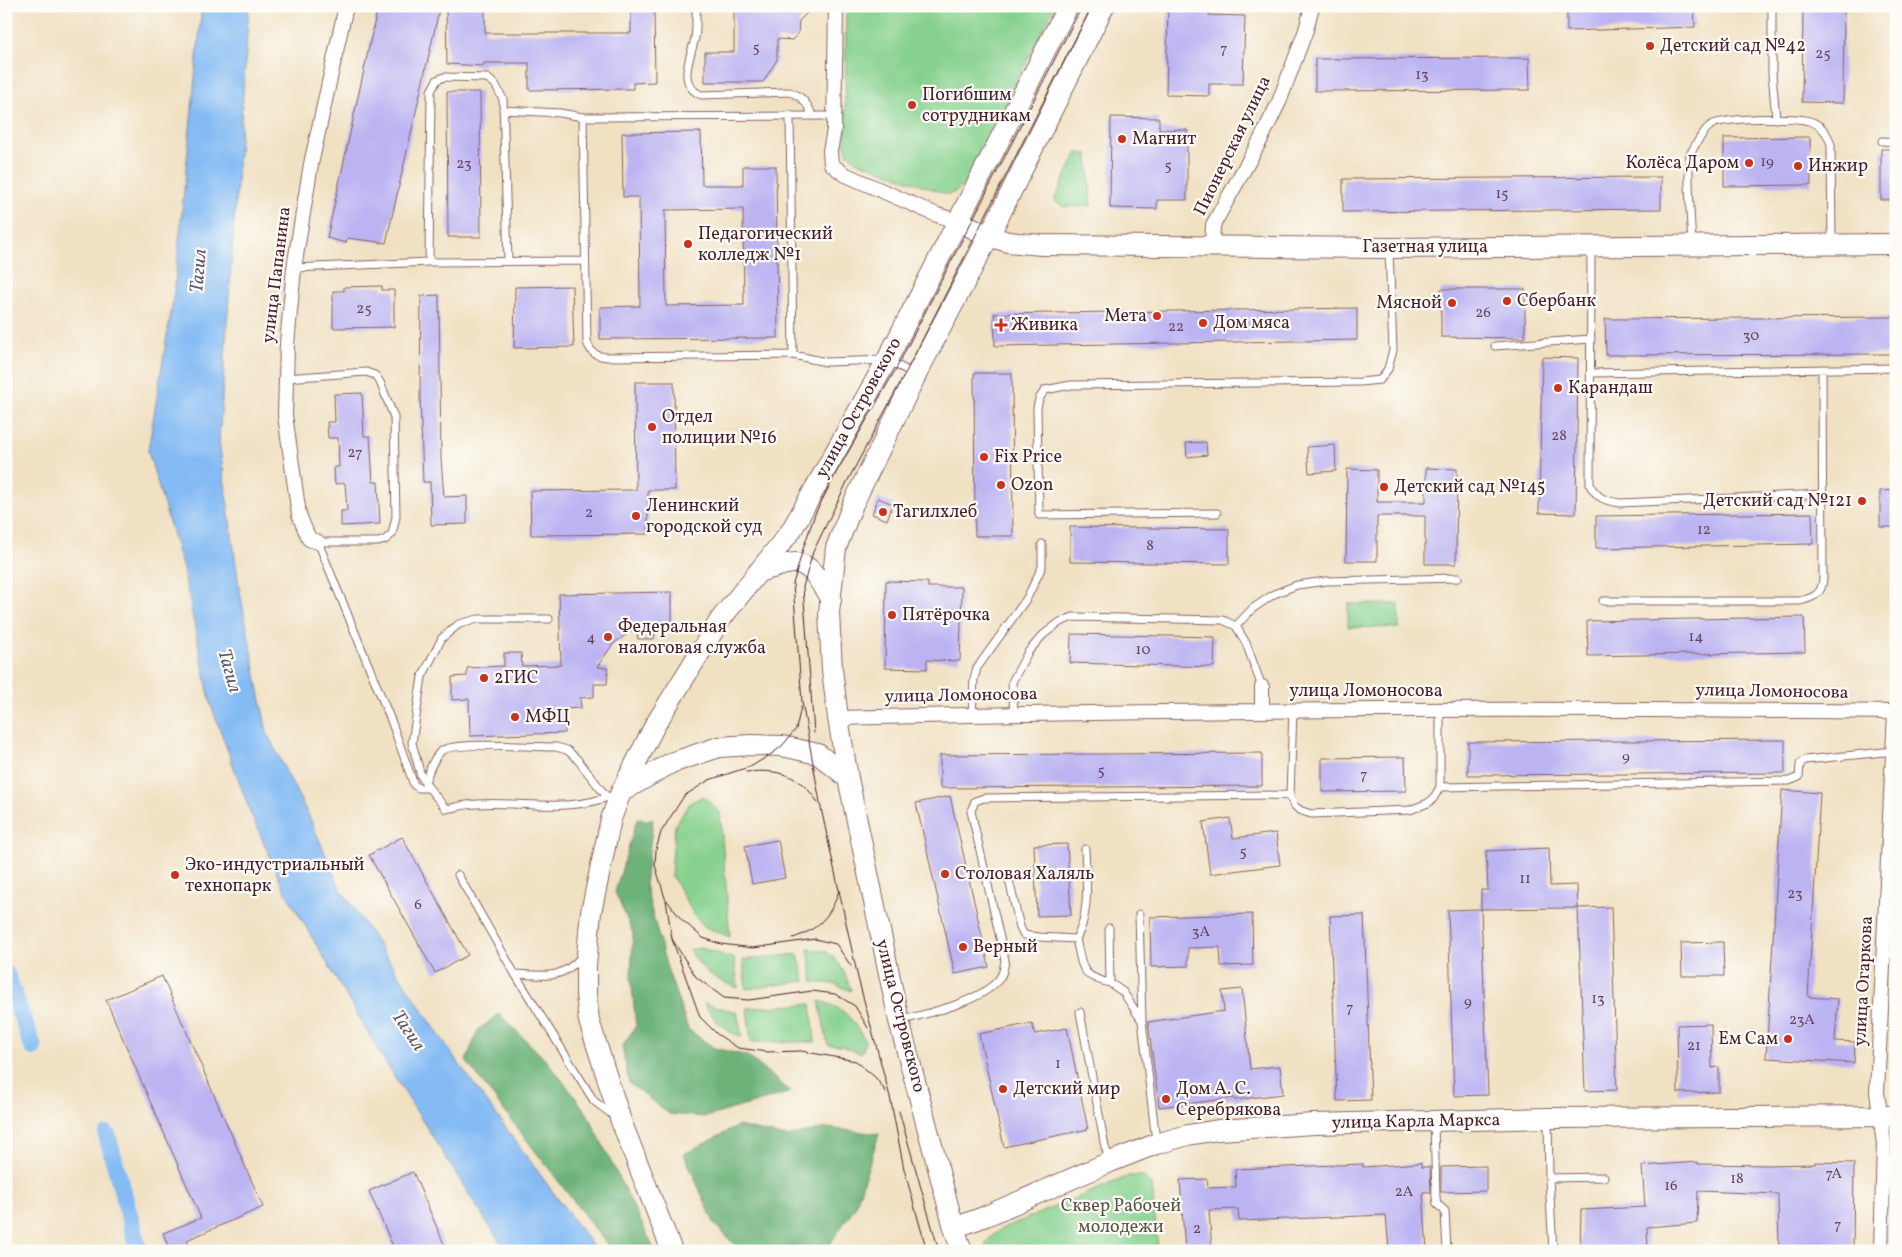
<svg xmlns="http://www.w3.org/2000/svg" width="1902" height="1257" viewBox="0 0 1902 1257" font-family="Vollkorn,serif">
<style>
.green{fill:#87d18e;stroke:#68785c}
.forest{fill:#6db379;stroke:#5c6952}
.water{fill:#84bbf4;stroke:#676d90}
.lines{fill:none;stroke-linecap:round;stroke-linejoin:round}
.canal{stroke:#84bbf4;stroke-width:18}
.building{fill:#bcb4f2;fill-rule:evenodd}
.lane-casing{stroke:#846360;stroke-width:9}
.street-casing{stroke:#846360;stroke-width:16}
.secondary-casing{stroke:#846360;stroke-width:22}
.lane{stroke:#fff;stroke-width:7}
.street{stroke:#fff;stroke-width:14}
.secondary{stroke:#fff;stroke-width:20}
.tram{stroke:#4a1f2b;stroke-width:1}
.poi-dot{fill:#c8321e;stroke:#fdfcf7;stroke-width:2}
.labels{text-anchor:middle;dominant-baseline:central;stroke-width:4.5;stroke-linejoin:round;paint-order:stroke}
.number-label{font-size:15px;fill:#66445d}
.poi-label{font-size:18px;fill:#4a1f2b;stroke:#fdfcf7;text-anchor:start}
.street-label{font-size:18px;fill:#4a1f2b;stroke:#fdfcf7}
.park-label{font-size:18px;fill:#5c5449;stroke:#fdfcf7}
.water-label{font-size:19px;font-style:italic;fill:#5e5671;stroke:#fdfcf7}
</style>
<rect width="100%" height="100%" fill="#fdfcf7"/>
<filter id="ink" filterUnits="userSpaceOnUse"><feTurbulence type="fractalNoise" baseFrequency=".02" numOctaves="2"/><feDisplacementMap in="SourceGraphic" scale="10" xChannelSelector="R" yChannelSelector="G"/><feConvolveMatrix kernelMatrix="1 2 1 2 8 2 1 2 1" color-interpolation-filters="sRGB"/></filter>
<filter id="wash" filterUnits="userSpaceOnUse"><feTurbulence type="fractalNoise" baseFrequency=".0096" numOctaves="4" result="noise"/><feDisplacementMap in="SourceGraphic" scale="20" xChannelSelector="R" yChannelSelector="G"/><feGaussianBlur stdDeviation="1.12" result="paint"/><feColorMatrix in="noise" values="0 0 0 0 0 0 0 0 0 0 0 0 0 0 0 0 0 1.4 0 .05"/><feComposite in="paint" operator="in"/></filter>
<g filter="url(#wash)">
<rect width="100%" height="100%" fill="#f0e1c3"/>
<path class="green" d="M846,6h209l-89,175c-6,8 -10,13 -20,13l-90,-33 -8,-7 -3,-9z
M1077,153l11,1 3,52 -27,1 -10,-7z
M1348,604h51v24l-51,-1z
M703,796l17,16 10,125 -25,-10 -11,-12 -23,-41 4,-49 15,-22z
M700,948l34,10 4,30c-25,-9 -34,-16 -49,-38z
M808,949c6,1 16,0 20,4 13,9 19,24 23,38l-17,-7 -21,-2z
M798,954l7,27 -59,8 -3,-29z
M819,1001c27,7 33,18 46,40l-2,10 -3,2 -19,-7 -13,-1z
M704,1003l33,9 5,25c-19,-6 -29,-18 -38,-34z
M811,1004l4,38h-64l-4,-34z
M1129,1176h14l9,9 6,66h-173c0,-11 8,-16 16,-22z"/>
<path class="forest" d="M637,819l16,1 -8,65 21,80 22,64 26,19 34,8 43,36 -85,25 -37,-3 -40,-31 -7,-37 14,-20 -5,-49 2,-44 -18,-41z
M499,1014l49,48 39,51 68,138h-43l-146,-190 12,-31z
M738,1126l48,11 41,-9 52,6 -24,73 -30,44h-84l-26,-26 -31,-71z"/>
<path class="water" d="M202,6h47l-30,435 20,146 28,146 44,88 29,67 119,176 137,187h-90l-31,-47 -94,-149 -96,-164 -34,-77 -40,-109 -28,-136 -35,-118 26,-158z"/>
<g class="lines">
<path class="canal" d="M6,974l27,73
M107,1135l32,116"/>
</g>
<g id="blocks">
<path class="building" d="M378,6h62l-54,237 -39,-5 -1,5 -19,-5z
M446,6h39v27h146v-27h23l1,76 -22,1v6l-104,1v-27h-45v3l-37,-2z
M734,6h80l-15,15 -1,13 -6,6 -15,-1v21l-14,22h-58v-30h29z
M1168,6h41v9l36,1 -2,68h-34v12l-43,-1z
M1567,6h127l1,21 -128,4z
M1803,6h41l-1,97 -41,-1z
M1529,58l1,32 -215,1v-32z
M447,92h33l1,145h-33z
M1111,117l48,1v11l28,1v70h-30v9l-47,-1z
M701,132l1,53h41v-19h33l2,172 -178,1v-32l40,-1 -1,-109h-16l-1,-64zM743,209l1,96 -78,1 -1,-96z
M1810,137l1,48 -87,1v-48z
M1881,149h15v51h-15z
M1661,177v32l-318,3v-33z
M382,286v4h12v37l-61,1v-37h11v-4z
M572,286l2,61 -60,1 1,-61z
M1441,289h84v49l-84,-1z
M439,295l2,164 3,38 23,-1v28l-36,1 -1,-43h-7l-3,-86 1,-100z
M1357,308v32l-362,6 -1,-32z
M1896,317v37l-290,1 -1,-36z
M1542,357l36,1 -2,156 -37,-1z
M974,373h38l1,163h-38z
M635,382h39l1,108h-27v44l-117,1 -1,-44 106,-1z
M362,393l2,43h6l3,46h5l2,42 -39,2v-15h6l-2,-28 -10,1 -1,-17h5l-1,-29h-10l-1,-16h8l-1,-28z
M1206,442l1,13 -20,2 -1,-14z
M1335,445l1,26 -27,2 -2,-26z
M1426,468l31,1 -1,95h-31v-48h-48v45h-31l1,-92 30,1v32h49z
M1896,490v37h-16v-36z
M878,498l15,6 -6,16 -15,-6z
M1812,513l1,31 -217,4v-32z
M1070,527l159,2v35l-159,-2z
M886,581l42,1v5h34l-2,74 -33,-1v9l-42,-1z
M672,592v31h-17l-1,16h-16l-2,-11 -23,16 -16,23 11,1 -1,16h-13v13l-14,1 1,10 -17,1 1,24 -95,3 -1,-37 -17,1v-23l15,-1v-8l37,-2v-13h17l1,13 39,-1 -2,-71z
M1804,617l1,35 -217,4 -1,-35z
M1071,634l144,3 -1,30 -144,-4z
M1785,740v33l-317,2v-33z
M1262,753v33l-322,2v-33z
M1405,757l1,34 -84,1v-34z
M1782,790l38,3 -12,204 30,2 -3,42 20,1 -1,21 -88,-5z
M950,796l39,171 -34,7 -39,-171z
M1230,818l3,20 43,-5 4,32 -70,9 -7,-52z
M402,837l66,118 -33,18 -66,-118z
M778,840l7,38 -33,6 -7,-38z
M1067,844l4,71 -34,1 -3,-71z
M1549,848l1,38 27,-1 1,23 -97,1v-19h7l-2,-39z
M1611,907l6,183 -32,1 -7,-183z
M1481,909l7,186 -34,1 -6,-186z
M1252,914l1,51 -32,1 -1,-19 -32,1v18l-37,1 -1,-50z
M1364,915l7,185 -34,1 -7,-185z
M1723,942l1,34h-42l-1,-33z
M162,976l101,231 -76,33 4,11h-21l-7,-18 38,-15 -95,-218z
M1242,989l8,80 30,-3 3,28 -49,6v-2l-75,9 -11,-85 76,-11 -2,-20z
M1032,1023l3,11 32,-6 21,101 -84,18 -25,-113z
M1711,1024l1,44 7,-1v25l-41,1 -1,-68z
M1698,1162v2l71,1 46,-1v-2l39,1 -1,88h-74l-1,-57 -80,-3 -1,32 -50,4 1,24h-68l1,-41 64,-3 -3,-41z
M1421,1163v4h9l1,25h-8l4,59h-38l-3,-36 -147,6 -1,-12 -29,1 3,41h-27l-5,-71 27,-1 1,9 28,-1 -1,-18 128,-5v3z
M1486,1166v25l-45,1v-25z
M413,1172l34,79h-52l-26,-60z"/>
</g>
</g>
<g filter="url(#ink)">
<use href="#blocks" fill-opacity="0" stroke="#846360" stroke-width="1"/>
<g class="lines">
<defs>
<path id="lane" d="M697,6c-2,10 0,22 -2,32 -4,19 -19,46 6,57l88,-3c12,3 19,12 23,23
M1772,6v67l4,46
M503,110l57,3 23,4 251,-1
M790,115l3,240
M583,117l4,225c4,11 8,14 20,15l186,-2 33,7 61,-2 27,14
M1882,141l14,1
M1692,243c-1,-14 -5,-81 -2,-88 3,-7 14,-25 20,-29 10,-9 84,-9 99,-5 12,3 19,13 22,24l1,99
M1591,249l-1,236c7,13 15,16 30,18l204,-9
M429,262l2,-171 6,-11 7,-3 43,1 8,6 8,15 5,162
M294,268l135,-6 156,-1
M1495,346l96,-7
M1590,373l306,-5
M286,378l80,-6 9,3 5,7 14,35 2,100 -4,17 -7,6 -7,2h-60l74,181 22,62 5,3h10
M1217,513l-178,2 -2,-107 2,-9 6,-9 26,-5 289,-3 20,-2 8,-11 5,-19 -4,-100
M1603,601h196c15,-3 23,-7 24,-22l-1,-210
M549,619h-71l-19,5 -17,14 -20,39 -10,66 9,33 8,12 17,21c10,-2 21,-5 31,-5 49,-3 91,10 139,-10
M1262,687l-16,-44 -10,-17 16,-17 22,-15 23,-9 29,-4 132,-3
M1293,711l-3,84c3,13 9,16 22,19l98,-4 18,-7 5,-4 7,-12v-77
M1014,713l-2,-31 16,-30 15,-17 17,-13 13,-5 150,3 13,6
M972,715l2,-36 3,-11 50,-70 15,-31v-23
M425,782c4,-11 8,-23 16,-31 12,-10 95,-4 115,-4l11,3 10,9 30,38
M1440,787l349,-6 10,-4 1,-13 5,-4 89,-9
M1085,849c1,29 6,63 -9,90 7,28 3,37 34,44
M458,875l57,99c29,1 46,7 67,-18
M1009,880l11,47 4,8 15,2 37,2
M1139,914l3,107
M1109,928l1,55 13,9 19,29 14,120
M1884,953l12,1
M515,974l79,127 20,15
M1080,1012l25,135 5,14
M902,1020c27,-7 79,-18 97,-41 5,-6 5,-13 6,-19l-34,-149 4,-10 9,-3 306,-3
M1548,1119l1,59 4,73
M1434,1121l2,76 1,7 8,7 2,40
M1549,1178l55,-1"/>
<path id="street" d="M836,6l-2,124 -4,21 1,13 13,10 93,41 21,6
M1212,247l1,-22 48,-86 18,-37 27,-72 6,-24
M318,542l-9,-3 -10,-24 -14,-100 2,-71 7,-76 17,-104 35,-158
M1262,710v-23
M838,718c352,-9 705,-10 1058,-6
M1881,1251l3,-107 -7,-52 18,-380"/>
<path id="secondary" d="M958,221l31,15 19,6 34,3 347,3 507,-4
M758,572c9,-2 30,-10 38,-9 17,1 27,25 35,37
M621,792l50,-29 48,-16 32,-2 31,1 36,8 30,24
M954,1228l32,-12 124,-54 46,-18 32,-9 30,-5 96,-6 234,-6 348,-2
M672,1251l-51,-130 -32,-100 -3,-27v-29l5,-53 20,-93 10,-27 34,-67 65,-105 71,-89 96,-171 181,-354
M962,1251l-8,-23 -55,-207 -51,-243 -10,-60 -6,-49 -3,-56 7,-65 17,-44 63,-129 73,-139 115,-230"/>
</defs>
<use href="#lane" class="lane-casing"/>
<use href="#street" class="street-casing"/>
<use href="#secondary" class="secondary-casing"/>
<use href="#lane" class="lane"/>
<use href="#street" class="street"/>
<use href="#secondary" class="secondary"/>
<path class="tram" d="M801,707l-5,22 -14,17 -9,7 -21,13 -43,14 -25,16 -23,36 -5,18 -1,15 10,33 16,21 22,19 18,6 32,4 62,-9 21,5 15,22
M814,733l-11,-146 10,-35 34,-70 58,-108 187,-368
M746,772c33,-3 54,2 72,31
M666,900l6,39 24,38 28,21 25,2 63,-9 23,3 20,12 13,22
M793,938c25,-8 39,-23 46,-48
M672,939l28,78 17,17 21,14 29,4 34,-1 55,10 20,17 10,14
M899,1111l40,140
M927,1251l-23,-82 -14,-72 -32,-119 -37,-170 -19,-106 -9,-118 10,-35 12,-35 21,-41 60,-104 186,-363"/>
</g>
</g>
<g class="poi-dot">
<circle cx="1650" cy="46" r="5"/>
<circle cx="912" cy="105" r="5"/>
<circle cx="1122" cy="139" r="5"/>
<circle cx="1749" cy="163" r="5"/>
<circle cx="1798" cy="166" r="5"/>
<circle cx="688" cy="244" r="5"/>
<circle cx="1507" cy="301" r="5"/>
<circle cx="1452" cy="303" r="5"/>
<circle cx="1157" cy="316" r="5"/>
<circle cx="1203" cy="323" r="5"/>
<path d="M998.5 317.5h5v5h5v5h-5v5h-5v-5h-5v-5h5z"/>
<circle cx="1558" cy="388" r="5"/>
<circle cx="652" cy="427" r="5"/>
<circle cx="984" cy="457" r="5"/>
<circle cx="1001" cy="485" r="5"/>
<circle cx="1384" cy="487" r="5"/>
<circle cx="1862" cy="501" r="5"/>
<circle cx="883" cy="512" r="5"/>
<circle cx="636" cy="516" r="5"/>
<circle cx="892" cy="615" r="5"/>
<circle cx="608" cy="637" r="5"/>
<circle cx="484" cy="678" r="5"/>
<circle cx="515" cy="717" r="5"/>
<circle cx="945" cy="874" r="5"/>
<circle cx="175" cy="875" r="5"/>
<circle cx="963" cy="947" r="5"/>
<circle cx="1788" cy="1039" r="5"/>
<circle cx="1003" cy="1089" r="5"/>
<circle cx="1166" cy="1099" r="5"/>
</g>
<g class="labels">
<g class="number-label">
<text x="756" y="48">5</text>
<text x="1224" y="49">7</text>
<text x="1823" y="54">25</text>
<text x="1422" y="75">13</text>
<text x="1767" y="162">19</text>
<text x="464" y="164">23</text>
<text x="1168" y="166">5</text>
<text x="1502" y="194">15</text>
<text x="364" y="309">25</text>
<text x="1483" y="313">26</text>
<text x="1176" y="327">22</text>
<text x="1751" y="336">30</text>
<text x="1559" y="436">28</text>
<text x="355" y="453">27</text>
<text x="589" y="513">2</text>
<text x="1704" y="530">12</text>
<text x="1150" y="546">8</text>
<text x="1696" y="637">14</text>
<text x="591" y="638">4</text>
<text x="1143" y="650">10</text>
<text x="1626" y="757">9</text>
<text x="1101" y="771">5</text>
<text x="1364" y="775">7</text>
<text x="1243" y="852">5</text>
<text x="1525" y="879">11</text>
<text x="1795" y="894">23</text>
<text x="418" y="905">6</text>
<text x="1201" y="932">3А</text>
<text x="1598" y="999">13</text>
<text x="1468" y="1002">9</text>
<text x="1350" y="1008">7</text>
<text x="1802" y="1020">23А</text>
<text x="1694" y="1046">21</text>
<text x="1058" y="1064">1</text>
<text x="1834" y="1174">7А</text>
<text x="1737" y="1179">18</text>
<text x="1671" y="1186">16</text>
<text x="1404" y="1192">2А</text>
<text x="1838" y="1225">7</text>
<text x="1197" y="1229">2</text>
</g>
<g class="poi-label">
<text x="1660" y="46">Детский сад №42</text>
<text x="922" y="95">Погибшим<tspan x="922" dy="21">сотрудникам</tspan></text>
<text x="1132" y="139">Магнит</text>
<text x="1739" y="163" text-anchor="end">Колёса Даром</text>
<text x="1808" y="166">Инжир</text>
<text x="698" y="234">Педагогический<tspan x="698" dy="21">колледж №1</tspan></text>
<text x="1517" y="301">Сбербанк</text>
<text x="1442" y="303" text-anchor="end">Мясной</text>
<text x="1147" y="316" text-anchor="end">Мета</text>
<text x="1213" y="323">Дом мяса</text>
<text x="1011" y="325">Живика</text>
<text x="1568" y="388">Карандаш</text>
<text x="662" y="417">Отдел<tspan x="662" dy="21">полиции №16</tspan></text>
<text x="994" y="457">Fix Price</text>
<text x="1011" y="485">Ozon</text>
<text x="1394" y="487">Детский сад №145</text>
<text x="1852" y="501" text-anchor="end">Детский сад №121</text>
<text x="646" y="506">Ленинский<tspan x="646" dy="21">городской суд</tspan></text>
<text x="893" y="512">Тагилхлеб</text>
<text x="902" y="615">Пятёрочка</text>
<text x="618" y="627">Федеральная<tspan x="618" dy="21">налоговая служба</tspan></text>
<text x="494" y="678">2ГИС</text>
<text x="525" y="717">МФЦ</text>
<text x="185" y="865">Эко-индустриальный<tspan x="185" dy="21">технопарк</tspan></text>
<text x="955" y="874">Столовая Халяль</text>
<text x="973" y="947">Верный</text>
<text x="1778" y="1039" text-anchor="end">Ем Сам</text>
<text x="1013" y="1089">Детский мир</text>
<text x="1176" y="1089">Дом А. С.<tspan x="1176" dy="21">Серебрякова</tspan></text>
</g>
<g class="street-label">
<text transform="translate(1233 146) rotate(-64)">Пионерская улица</text>
<text x="1425" y="247">Газетная улица</text>
<text transform="translate(277 275) rotate(-83)">улица Папанина</text>
<text transform="translate(859 408) rotate(-61)">улица Островского</text>
<text x="1366" y="691">улица Ломоносова</text>
<text transform="translate(1772 692) rotate(1)">улица Ломоносова</text>
<text transform="translate(961 696) rotate(-1)">улица Ломоносова</text>
<text transform="translate(1864 981) rotate(-87)">улица Огаркова</text>
<text transform="translate(900 1016) rotate(76)">улица Островского</text>
<text transform="translate(1416 1122) rotate(-1)">улица Карла Маркса</text>
</g>
<g class="park-label">
<text x="1121" y="1206">Сквер Рабочей<tspan x="1121" dy="21">молодежи</tspan></text>
</g>
<g class="water-label">
<text transform="translate(199 271) rotate(-85)">Тагил</text>
<text transform="translate(229 671) rotate(74)">Тагил</text>
<text transform="translate(408 1031) rotate(56)">Тагил</text>
</g>
</g>
<rect width="1902" height="1257" fill="none" stroke="#fdfcf7" stroke-width="25"/>
</svg>
